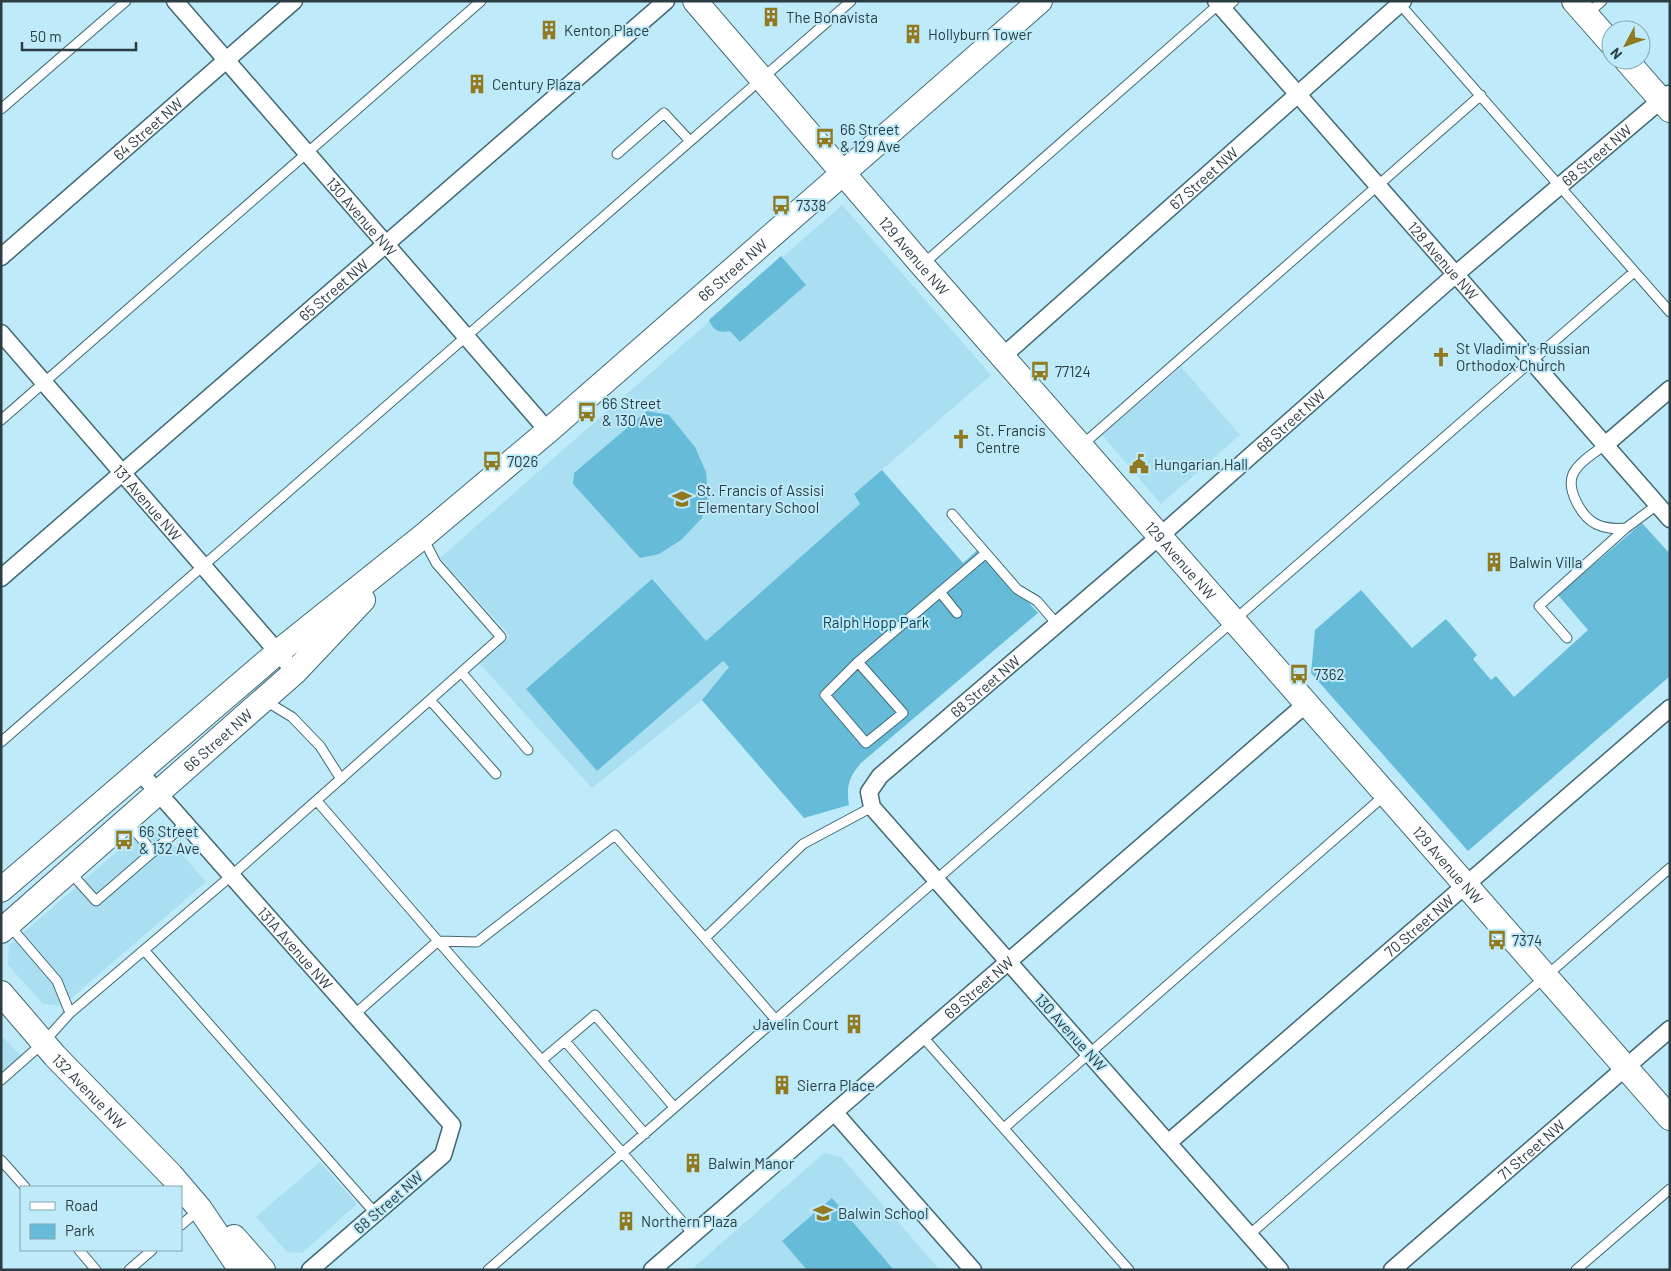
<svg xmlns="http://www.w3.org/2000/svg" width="1671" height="1271" viewBox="0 0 1671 1271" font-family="Barlow,sans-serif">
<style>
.built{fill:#aadff1}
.green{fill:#66bcd8}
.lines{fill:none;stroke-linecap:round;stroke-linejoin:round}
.lane-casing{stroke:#406875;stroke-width:11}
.street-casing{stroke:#406875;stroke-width:19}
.secondary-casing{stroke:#406875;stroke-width:26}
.lane{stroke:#fff;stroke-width:9}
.street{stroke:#fff;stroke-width:16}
.secondary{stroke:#fff;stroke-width:24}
.labels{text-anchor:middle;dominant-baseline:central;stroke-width:4;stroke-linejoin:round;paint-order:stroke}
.poi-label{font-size:15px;fill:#2b3d43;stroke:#beeaf9;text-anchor:start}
.street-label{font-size:15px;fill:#2b3d43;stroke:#beeaf9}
.park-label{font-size:15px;fill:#0b4251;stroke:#beeaf9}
</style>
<rect width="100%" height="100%" fill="#beeaf9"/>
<path class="built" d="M842,205l149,170 -137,119 7,9 -155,138 23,26 -27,33 -110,88 -113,-125 31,-27 -70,-78z
M1181,367l59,68 -79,69 -59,-69z
M142,830l20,1 44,51 -144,124 -19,-2 -35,-39 1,-20z
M1,1035l20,21 -20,17z
M824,1153l17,4 99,113h-249z
M320,1162l37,42 -55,49 -15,-1 -31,-35z"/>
<path class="green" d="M781,256l25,29 -66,57 -10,-11c-12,2 -16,0 -21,-11z
M647,411l22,4 26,32 11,25 2,25 -6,21 -21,22 -22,14 -19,4 -67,-74 1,-11z
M882,470l81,93 17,-15 58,65 -177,150c-12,14 -15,23 -12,42l-45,13 -102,-118 27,-33 -6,-6 -126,110 -71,-82 126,-110 54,62 154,-137 -6,-10z
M1642,523l28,31v122l-202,175 -157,-178 4,-43 46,-40 51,58 34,-29 31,36 -4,4 18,21 5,-4 18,21 74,-67 -30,-35z
M832,1198l62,72h-87l-25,-29z"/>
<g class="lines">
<defs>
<path id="lane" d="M1398,2l272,310
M1224,10l10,-9
M1587,14l15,-13
M1,109l125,-108
M617,154l47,-41 26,28
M922,265l297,-261
M1,420l480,-419
M1605,445c-11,8 -26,17 -32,29 -7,16 9,43 23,50 10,5 19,5 30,4
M1081,446l400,-351
M952,514l65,75 20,12 19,22
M940,592l17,21
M1567,638l-28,-32 87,-78 31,-23
M858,662l45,51 -37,30 -41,-48 33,-33 128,-109
M462,673l66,77
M264,700l28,17 28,29 21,33
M430,700l66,74
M1,742l850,-741
M317,801l121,140 -84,74
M127,822l26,30
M70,872l26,29 89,-77
M9,925l48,56 13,32
M705,938l98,-94 69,-37
M144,950l231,263
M922,1036l207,234
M565,1041l80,93
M542,1060l53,-45 79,92
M1,1080l42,-37 27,-30 161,-137 270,-239 -65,-74 -13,-25
M1004,1128l381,-333
M1,1160l24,27
M181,1225l19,-16
M693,1234l-255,-293 39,1 138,-107 161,185
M1249,1235l421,-367
M79,1250l17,20
M129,1270l23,-20
M488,1270l1146,-998
M1576,1270l94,-81"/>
<g id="street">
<path id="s1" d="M175,1l373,430"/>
<path id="s2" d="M1216,1l454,518"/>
<path id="s3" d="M1,257l293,-256"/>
<path id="s4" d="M1,333l294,339"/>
<path id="s5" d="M1003,356l400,-355"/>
<path d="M1605,445l65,-56"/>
<path id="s6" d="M1,578l665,-577"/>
<path id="s7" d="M139,771l313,354 -9,30 -133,115"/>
<path d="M835,1113l138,157"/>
<path id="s8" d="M1168,1143l502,-435"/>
<path id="s9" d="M652,1270l654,-566"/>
<path id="s10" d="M1280,1270l-408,-463 -3,-15 11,-16 280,-240 296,-262 212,-180"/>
<path id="s11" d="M1392,1270l278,-241"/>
</g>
<g id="secondary">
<path id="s12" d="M695,1l227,264 748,853"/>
<path d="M1574,1l37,42"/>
<path d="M1626,60l44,50"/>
<path id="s13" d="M1,890l277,-238 144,-115 126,-106 492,-430"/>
<path id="s14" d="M1,931l294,-259 68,-72"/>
<path id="s15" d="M1,993l54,63 116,119 29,34 41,61"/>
<path d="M234,1237l29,33"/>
</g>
</defs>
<use href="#lane" class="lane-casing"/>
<use href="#street" class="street-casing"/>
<use href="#secondary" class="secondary-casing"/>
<use href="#lane" class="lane"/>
<use href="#street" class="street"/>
<use href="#secondary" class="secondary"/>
</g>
<defs>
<symbol id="building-bare" viewBox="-9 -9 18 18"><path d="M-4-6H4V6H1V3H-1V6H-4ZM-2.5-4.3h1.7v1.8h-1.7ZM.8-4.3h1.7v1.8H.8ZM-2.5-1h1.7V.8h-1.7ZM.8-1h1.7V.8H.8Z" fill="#91791f" stroke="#beeaf9" stroke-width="2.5" paint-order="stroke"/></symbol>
<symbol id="bus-bare" viewBox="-9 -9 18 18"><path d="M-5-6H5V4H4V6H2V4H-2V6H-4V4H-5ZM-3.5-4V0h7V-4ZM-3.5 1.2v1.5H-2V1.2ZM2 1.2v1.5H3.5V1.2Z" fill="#91791f" stroke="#beeaf9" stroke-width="2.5" paint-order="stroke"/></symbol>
<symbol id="church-bare" viewBox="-9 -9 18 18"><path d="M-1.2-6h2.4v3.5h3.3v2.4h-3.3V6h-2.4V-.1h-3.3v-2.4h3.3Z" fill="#91791f" stroke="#beeaf9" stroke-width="2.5" paint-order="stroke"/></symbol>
<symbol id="civic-bare" viewBox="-9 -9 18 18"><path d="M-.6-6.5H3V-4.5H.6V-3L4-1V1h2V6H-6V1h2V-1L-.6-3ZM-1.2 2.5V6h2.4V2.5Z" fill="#91791f" stroke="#beeaf9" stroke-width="2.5" paint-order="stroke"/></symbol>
<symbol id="school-bare" viewBox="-9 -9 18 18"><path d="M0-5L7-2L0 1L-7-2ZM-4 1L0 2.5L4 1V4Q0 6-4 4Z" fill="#91791f" stroke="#beeaf9" stroke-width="2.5" paint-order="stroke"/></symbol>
</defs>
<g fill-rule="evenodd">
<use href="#building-bare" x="757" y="3" width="28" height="28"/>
<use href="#building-bare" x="535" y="16" width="28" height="28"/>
<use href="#building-bare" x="899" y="20" width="28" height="28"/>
<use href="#building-bare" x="463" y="70" width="28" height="28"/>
<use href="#bus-bare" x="811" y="124" width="28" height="28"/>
<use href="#bus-bare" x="767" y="191" width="28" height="28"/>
<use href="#church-bare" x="1427" y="343" width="28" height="28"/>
<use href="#bus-bare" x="1026" y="357" width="28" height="28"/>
<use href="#bus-bare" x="573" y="398" width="28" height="28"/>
<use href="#church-bare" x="947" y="425" width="28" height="28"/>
<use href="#bus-bare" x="478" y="447" width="28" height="28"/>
<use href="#civic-bare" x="1125" y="450" width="28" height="28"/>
<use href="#school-bare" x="668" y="485" width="28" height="28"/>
<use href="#building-bare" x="1480" y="548" width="28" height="28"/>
<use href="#bus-bare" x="1285" y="660" width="28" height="28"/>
<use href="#bus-bare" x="110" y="826" width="28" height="28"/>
<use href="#bus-bare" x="1483" y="926" width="28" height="28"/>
<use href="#building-bare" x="840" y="1010" width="28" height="28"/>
<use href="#building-bare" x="768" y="1071" width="28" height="28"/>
<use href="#building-bare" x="679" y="1149" width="28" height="28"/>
<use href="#school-bare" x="809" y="1199" width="28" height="28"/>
<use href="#building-bare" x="612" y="1207" width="28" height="28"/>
</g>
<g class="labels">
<g class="poi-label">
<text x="786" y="17">The Bonavista</text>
<text x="564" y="30">Kenton Place</text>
<text x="928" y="34">Hollyburn Tower</text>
<text x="492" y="84">Century Plaza</text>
<text x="840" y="129">66 Street<tspan x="840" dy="17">&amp; 129 Ave</tspan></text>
<text x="796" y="205">7338</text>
<text x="1456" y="348">St Vladimir's Russian<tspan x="1456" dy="17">Orthodox Church</tspan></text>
<text x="1055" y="371">77124</text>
<text x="602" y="403">66 Street<tspan x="602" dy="17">&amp; 130 Ave</tspan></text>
<text x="976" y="430">St. Francis<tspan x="976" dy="17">Centre</tspan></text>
<text x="507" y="461">7026</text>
<text x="1154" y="464">Hungarian Hall</text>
<text x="697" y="490">St. Francis of Assisi<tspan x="697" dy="17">Elementary School</tspan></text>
<text x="1509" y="562">Balwin Villa</text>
<text x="1314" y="674">7362</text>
<text x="139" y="831">66 Street<tspan x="139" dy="17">&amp; 132 Ave</tspan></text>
<text x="1512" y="940">7374</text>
<text x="839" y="1024" text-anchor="end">Javelin Court</text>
<text x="797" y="1085">Sierra Place</text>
<text x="708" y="1163">Balwin Manor</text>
<text x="838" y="1213">Balwin School</text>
<text x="641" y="1221">Northern Plaza</text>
</g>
<g class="street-label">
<text stroke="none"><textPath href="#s3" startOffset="195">64 Street NW</textPath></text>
<text stroke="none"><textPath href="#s10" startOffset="1600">68 Street NW</textPath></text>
<text stroke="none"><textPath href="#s5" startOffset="268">67 Street NW</textPath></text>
<text stroke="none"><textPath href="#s1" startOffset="285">130 Avenue NW</textPath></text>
<text stroke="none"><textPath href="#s12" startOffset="336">129 Avenue NW</textPath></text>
<text stroke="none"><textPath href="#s2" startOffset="345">128 Avenue NW</textPath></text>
<text stroke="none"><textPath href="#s13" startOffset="959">66 Street NW</textPath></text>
<text stroke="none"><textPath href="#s6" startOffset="440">65 Street NW</textPath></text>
<text stroke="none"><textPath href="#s10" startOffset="1195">68 Street NW</textPath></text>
<text stroke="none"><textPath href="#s4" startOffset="224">131 Avenue NW</textPath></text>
<text stroke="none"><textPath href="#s12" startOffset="741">129 Avenue NW</textPath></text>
<text stroke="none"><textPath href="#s10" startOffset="790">68 Street NW</textPath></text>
<text stroke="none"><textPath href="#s14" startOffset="289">66 Street NW</textPath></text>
<text stroke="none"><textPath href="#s12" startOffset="1146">129 Avenue NW</textPath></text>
<text stroke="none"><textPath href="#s8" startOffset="332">70 Street NW</textPath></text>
<text stroke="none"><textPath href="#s7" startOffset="236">131A Avenue NW</textPath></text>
<text stroke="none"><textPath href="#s9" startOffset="432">69 Street NW</textPath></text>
<text transform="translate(1071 1032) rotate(48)">130 Avenue NW</text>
<text stroke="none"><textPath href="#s15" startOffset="132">132 Avenue NW</textPath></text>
<text stroke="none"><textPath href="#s11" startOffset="184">71 Street NW</textPath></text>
<text transform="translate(388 1202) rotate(-41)">68 Street NW</text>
</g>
<g class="park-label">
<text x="876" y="622">Ralph Hopp Park</text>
</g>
</g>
<rect width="1671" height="1271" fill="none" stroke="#2b3d43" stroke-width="5"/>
<rect x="20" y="1186" width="162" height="65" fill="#beeaf9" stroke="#83a5b0"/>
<rect x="30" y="1202" width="25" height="8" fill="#ffffff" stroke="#83a5b0"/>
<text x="65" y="1211" font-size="15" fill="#2b3d43">Road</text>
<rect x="30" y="1224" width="25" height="15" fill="#66bcd8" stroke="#83a5b0"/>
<text x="65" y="1236" font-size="15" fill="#2b3d43">Park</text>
<g transform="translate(1626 45) rotate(229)"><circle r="24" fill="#beeaf9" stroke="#83a5b0"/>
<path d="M0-4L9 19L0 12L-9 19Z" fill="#91791f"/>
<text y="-8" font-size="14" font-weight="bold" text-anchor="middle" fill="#2b3d43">N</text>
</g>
<path d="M22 42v8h114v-8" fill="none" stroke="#2b3d43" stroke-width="2.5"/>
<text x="30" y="42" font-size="15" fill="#2b3d43" stroke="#beeaf9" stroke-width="4" paint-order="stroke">50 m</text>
</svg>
